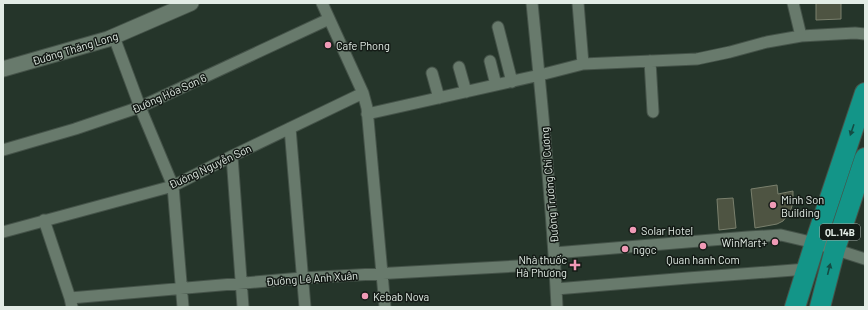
<svg xmlns="http://www.w3.org/2000/svg" width="868" height="310" viewBox="0 0 868 310" font-family="Barlow,sans-serif">
<style>
.building{fill:#4e5442;stroke:#7a806d}
.lines{fill:none;stroke-linecap:round;stroke-linejoin:round}
.street-casing{stroke:#455349;stroke-width:13}
.secondary-casing{stroke:#455349;stroke-width:17}
.highway-casing{stroke:#455349;stroke-width:22}
.street{stroke:#687a6c;stroke-width:11}
.secondary{stroke:#687a6c;stroke-width:15}
.highway{stroke:#139588;stroke-width:20}
.oneway{fill:#144c44}
.poi-dot{fill:#f09ab6;stroke:#141b16;stroke-width:1.5}
.labels{text-anchor:middle;dominant-baseline:central;stroke-width:3;stroke-linejoin:round;paint-order:stroke}
.shield{fill:#141b16;stroke:#a4ada7;stroke-width:1}
.shield-label{font-size:10px;font-weight:bold;fill:#e2ece5}
.poi-label{font-size:11px;fill:#e2ece5;stroke:#141b16;text-anchor:start}
.street-label{font-size:11px;fill:#e2ece5;stroke:#141b16}
</style>
<rect width="100%" height="100%" fill="#25352a"/>
<path class="building" d="M816,3h25v16l-25,1z
M777,185l1,9 15,-3v12l-3,9 -7,9 -6,3 -22,4 -4,-39z
M733,198l3,30 -17,2 -2,-31z"/>
<g class="lines">
<defs>
<path id="street" d="M322,3l41,90 4,15 18,199
M532,3c10,101 20,202 25,304
M578,3l5,61
M793,3l8,33
M498,27l14,55
M114,37l26,70 33,79 10,121
M490,61l6,24
M650,61l3,51
M459,67l7,25
M432,73l7,25
M367,114l173,-39 43,-11 114,-5 33,-7 37,-10 34,-6 54,-3 10,1
M290,128l15,179
M3,150l72,-21 65,-22 189,-88
M232,156l11,151
M44,220l26,78 2,9
M3,232l170,-46 59,-30 131,-63
M554,253l194,-16 33,-2 34,8 50,16
M556,289l132,-11 119,-9
M70,298l232,-20 253,-14"/>
<path id="secondary" d="M3,69l105,-30 83,-36"/>
<path id="highway" d="M795,307l20,-64 50,-150
M820,307l15,-58 30,-91"/>
</defs>
<use href="#street" class="street-casing"/>
<use href="#secondary" class="secondary-casing"/>
<use href="#highway" class="highway-casing"/>
<use href="#street" class="street"/>
<use href="#secondary" class="secondary"/>
<use href="#highway" class="highway"/>
</g>
<defs><path id="oneway-solid" d="M-6-.8H1V-3.2L6.5 0L1 3.2V.8H-6Z"/></defs>
<g class="oneway">
<use href="#oneway-solid" transform="translate(852 130) rotate(109)"/>
<use href="#oneway-solid" transform="translate(829 269) rotate(-76)"/>
</g>
<g class="poi-dot">
<circle cx="328" cy="45" r="4"/>
<circle cx="773" cy="205" r="4"/>
<circle cx="633" cy="230" r="4"/>
<circle cx="775" cy="242" r="4"/>
<circle cx="703" cy="246" r="4"/>
<circle cx="625" cy="249" r="4"/>
<path d="M573 259h4v4h4v4h-4v4h-4v-4h-4v-4h4z"/>
<circle cx="365" cy="296" r="4"/>
</g>
<g class="labels">
<rect class="shield" x="820" y="224" width="40" height="16" rx="3"/>
<g class="shield-label">
<text x="840" y="232">QL.14B</text>
</g>
<g class="poi-label">
<text x="336" y="45">Cafe Phong</text>
<text x="781" y="199">Minh Son<tspan x="781" dy="13">Building</tspan></text>
<text x="641" y="230">Solar Hotel</text>
<text x="767" y="242" text-anchor="end">WinMart+</text>
<text x="633" y="249">ngọc</text>
<text x="567" y="259" text-anchor="end">Nhà thuốc<tspan x="567" dy="13">Hà Phương</tspan></text>
<text x="703" y="259" text-anchor="middle">Quan hanh Com</text>
<text x="373" y="296">Kebab Nova</text>
</g>
<g class="street-label">
<text transform="translate(75 48) rotate(-17)">Đường Thăng Long</text>
<text transform="translate(169 93) rotate(-24)">Đường Hóa Sơn 6</text>
<text transform="translate(210 166) rotate(-25)">Đường Nguyễn Sơn</text>
<text transform="translate(549 185) rotate(-95)">Đường Trương Chí Cương</text>
<text transform="translate(312 278) rotate(-4)">Đường Lê Anh Xuân</text>
</g>
</g>
<rect width="868" height="310" fill="none" stroke="#e2ece5" stroke-width="8"/>
</svg>
